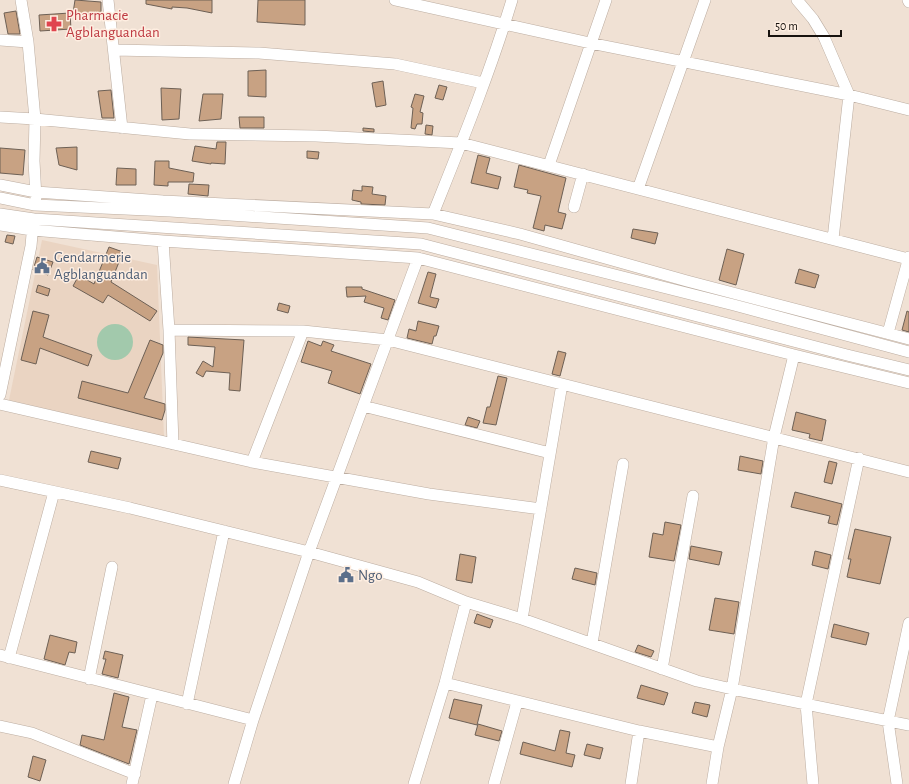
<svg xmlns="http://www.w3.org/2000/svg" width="909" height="784" viewBox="0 0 909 784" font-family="'Alegreya Sans',sans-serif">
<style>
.built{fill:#ead4c2}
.green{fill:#a2c9ac}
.building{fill:#c8a283;stroke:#6d6055}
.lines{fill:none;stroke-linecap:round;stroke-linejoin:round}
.minor-casing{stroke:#bcada1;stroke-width:12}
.minor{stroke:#fff;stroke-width:11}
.labels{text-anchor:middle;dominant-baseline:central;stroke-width:3;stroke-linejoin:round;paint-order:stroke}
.health-label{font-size:15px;fill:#be3a42;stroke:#feeee1;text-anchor:start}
.service-label{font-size:15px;fill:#4e5e75;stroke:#feeee1;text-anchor:start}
</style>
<rect width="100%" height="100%" fill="#f0e1d4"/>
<path class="built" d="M42,240l115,25 7,172 -155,-37z"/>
<path class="green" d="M97 342a18 18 0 1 1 36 0a18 18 0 1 1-36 0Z"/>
<path class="building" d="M75,0l26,2v14l-28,-3z
M146,0h66v13l-25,-5 -15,-1v2l-26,-5z
M258,0h47v25l-48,-3z
M16,11l4,23h-12l-4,-21z
M70,13l1,16 -31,2 -1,-16z
M266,70v27l-18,-1v-25z
M383,81l3,24 -10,2 -4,-24z
M439,85l8,2 -4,13 -8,-2z
M161,88l20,1 -2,30 -17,1z
M111,90l3,28h-12l-4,-27z
M203,94h20l-2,25 -22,2z
M415,94l9,2 -4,16 3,1 -1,11h-5l-2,5 -4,-1 2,-20 -2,-1z
M239,117h25v11h-24z
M426,125l7,1 -1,9 -7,-1z
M363,128l11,1v3l-11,-1z
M217,142h9l-1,22 -14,-1v1l-19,-3 3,-15 21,3z
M77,147v23l-18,-5 -3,-17z
M0,148l25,2 -2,25 -23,-2z
M307,151l12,1 -1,7 -11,-1z
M478,155l12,3 -4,15 15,4 -3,12 -27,-6z
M155,161h14v7l25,5 -1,9h-25v4l-14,-1z
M519,165l47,13 -8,34 8,2 -4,15 -17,-4 -1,6 -11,-3 8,-32 -14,-3 1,-3 -14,-3z
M117,168l19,1v16h-20z
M189,184l20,1 -1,11 -20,-2z
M362,186l11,1 -1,7 14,2 -1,9 -24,-1v-2l-9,-2 1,-10 9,1z
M633,229l25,4 -3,11 -24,-6z
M7,235l8,1 -2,8 -8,-2z
M109,247l14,5 -12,30 46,29 -7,10 -42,-26 -5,8 -30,-17 6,-11 15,9z
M727,249l17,5 -8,31 -17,-5z
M37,257l16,5 -5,13 -15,-5z
M799,269l20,6 -4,13 -20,-5z
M428,272l8,2 -6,23 9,2 -3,9 -18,-5z
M38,285l12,4 -2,7 -12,-4z
M346,287h16v2l33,11 -7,20 -7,-2 3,-10 -20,-6 2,-6 -19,1z
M279,303l11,3 -2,7 -11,-3z
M33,311l16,4 -6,22 49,18 -4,11 -48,-18 -4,16 -15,-4z
M907,311l2,1v20l-7,-2z
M418,321l21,5 -3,10h-2l-2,8 -25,-6 2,-9 7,2z
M188,337l56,3 -4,51 -11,-1 1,-17 -24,-2 -3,6 -7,-4 7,-12 10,6 2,-20 -27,-2z
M150,340l13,5v8l-19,45 21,6v6l-3,10 -84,-22 4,-17 46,12z
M308,341l13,5 2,-5 11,4 -3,6 40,13 -11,30 -32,-11 4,-12 -31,-9z
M558,351l8,2 -6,23 -8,-2z
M498,376l9,2 -11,47 -13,-2 4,-16h3z
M796,412l30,8 -4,21 -13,-3 1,-4 -18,-4z
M468,417l12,4 -3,7 -12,-3z
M91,451l30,7 -3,11 -30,-7z
M740,456l23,5 -2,13 -23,-4z
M829,461l8,2 -5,21 -8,-2z
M795,492l47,12 -5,21 -9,-2 2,-7 -39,-9z
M665,522l16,3 -7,36 -25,-4 4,-24 10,2z
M855,529l36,8 -11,47 -33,-7 4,-18h-3z
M691,546l31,6 -3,13 -30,-6z
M815,551l16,4 -3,14 -16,-4z
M460,554l16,3 -4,26 -16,-3z
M575,568l22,5 -2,12 -23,-6z
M715,598l24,4 -5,32 -25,-4z
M477,614l16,6 -3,8 -16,-5z
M834,624l35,9 -3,12 -35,-8z
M50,635l27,7 -2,11 -6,-1 -4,13 -21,-6z
M638,645l16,6 -3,6 -16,-5z
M105,651l18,4 -5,23 -16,-4 4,-15h-3z
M641,685l27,8 -4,12 -27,-7z
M114,693l15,4 -7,30 15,3 -8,34 -49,-19 2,-10 22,5z
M454,699l28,6 -5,20 -28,-7z
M695,702l15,3 -3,12 -15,-4z
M478,724l24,7 -3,10 -24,-6z
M560,730l10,2 -4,21 9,2 -3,12 -52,-13 3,-12 32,9z
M587,744l16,4 -3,11 -16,-4z
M33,756l13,4 -6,21 -12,-4z"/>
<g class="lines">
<defs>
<path id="minor" d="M21,0l7,42 7,77 -1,42 2,37
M108,0l14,128
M395,0l195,43 259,52 60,15
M797,0l16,19 11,18 25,58 -16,144
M908,0l1,2
M0,40l28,2
M114,50l145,3 136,11 88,19
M0,117l35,2 155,15 126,2 145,7 447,116
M549,165l57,-165
M0,185l36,7 127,9 270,13 87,20 167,47 222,58
M638,189l67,-189
M0,198l35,7 135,6 258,17 306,77 175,47
M574,207l9,-33
M0,214l34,5 387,25 426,111 62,15
M433,214c28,-70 57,-141 79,-214
M0,225l32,5 131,11 255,17 376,97 115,28
M163,241l6,89 4,114
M169,330l134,1 85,9 521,132
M888,333l21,-76
M0,395l31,-149 2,-23
M0,404l252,58 177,32 112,15
M363,406l187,47
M252,462l51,-131
M0,480l130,28 179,44 109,30 48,20 56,17 175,62 35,8 177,36
M522,619l40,-235
M592,643l31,-179
M0,655l253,65
M9,658l45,-166
M662,669l31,-173
M89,679l23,-112
M445,683l194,48 79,16
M187,704l37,-173
M0,726l32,7 103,41
M132,784l20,-89
M234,784l19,-64 56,-168 109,-294
M414,784l31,-101 21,-81
M494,784l23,-82
M631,784l8,-53
M712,784l6,-37 14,-58 42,-252 20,-82
M813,784l-7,-80 53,-246
M897,784l-9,-63 21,-98"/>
</defs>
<use href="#minor" class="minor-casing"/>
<use href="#minor" class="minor"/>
</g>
<defs>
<symbol id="pharmacy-bare" viewBox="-9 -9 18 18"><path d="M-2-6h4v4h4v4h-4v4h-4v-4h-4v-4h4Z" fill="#e0444e" stroke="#feeee1" stroke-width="2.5" paint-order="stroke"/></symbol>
<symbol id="civic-bare" viewBox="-9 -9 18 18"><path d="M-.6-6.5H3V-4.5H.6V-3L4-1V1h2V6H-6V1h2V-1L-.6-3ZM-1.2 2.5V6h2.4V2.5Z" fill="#5c6f8a" stroke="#feeee1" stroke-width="2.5" paint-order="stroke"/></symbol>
</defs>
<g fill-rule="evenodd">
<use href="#pharmacy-bare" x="43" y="13" width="22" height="22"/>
<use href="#civic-bare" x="31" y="255" width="22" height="22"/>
<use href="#civic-bare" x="335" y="564" width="22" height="22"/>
</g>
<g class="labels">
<g class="health-label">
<text x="66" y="15">Pharmacie<tspan x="66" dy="17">Agblanguandan</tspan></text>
</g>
<g class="service-label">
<text x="54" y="257">Gendarmerie<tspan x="54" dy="17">Agblanguandan</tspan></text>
<text x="358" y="575">Ngo</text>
</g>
</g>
<path d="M769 30v6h72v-6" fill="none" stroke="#17120e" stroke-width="2"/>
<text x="775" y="30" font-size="12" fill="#17120e" stroke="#feeee1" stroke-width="3" paint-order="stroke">50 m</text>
</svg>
